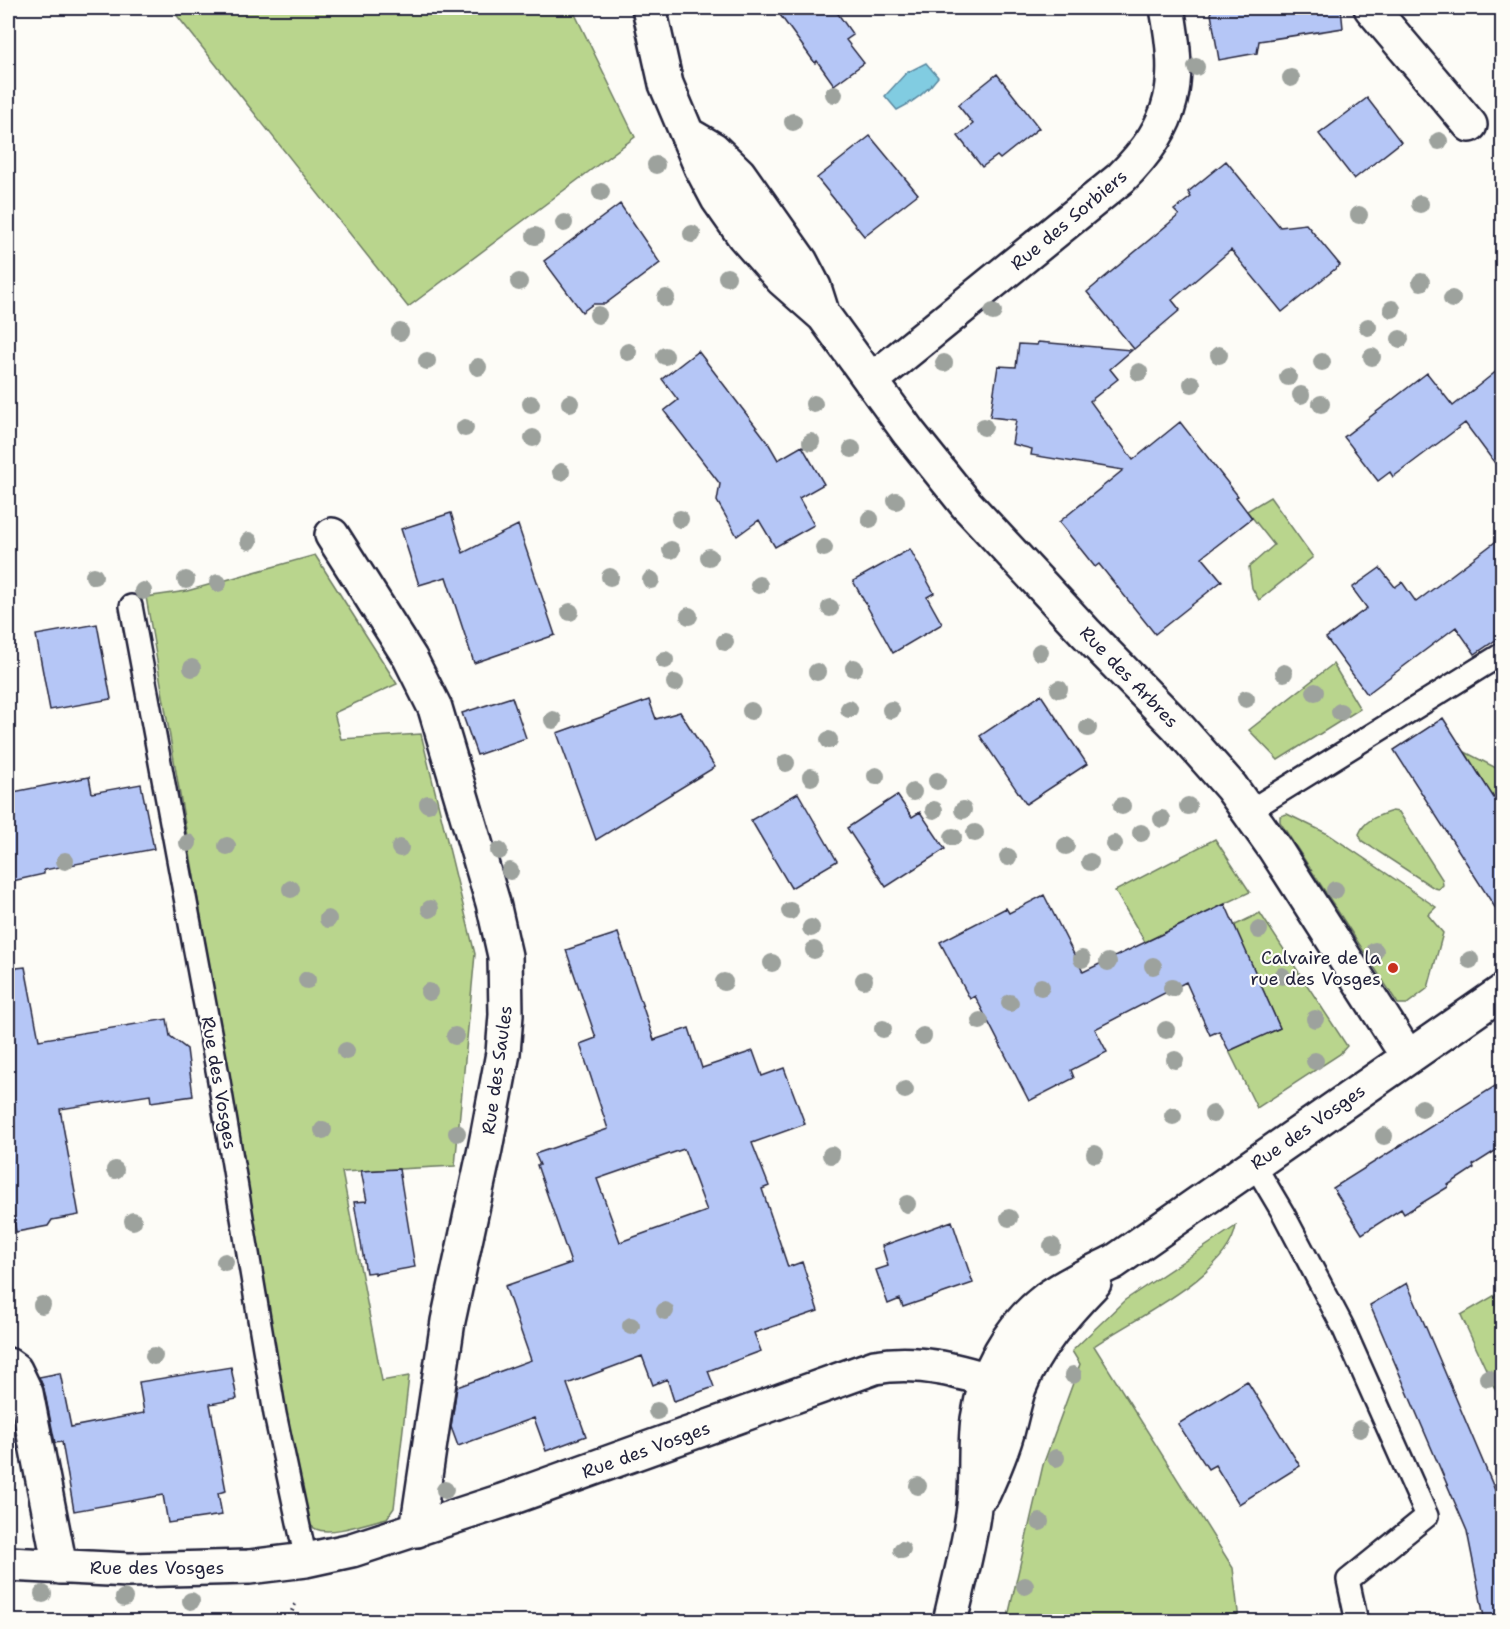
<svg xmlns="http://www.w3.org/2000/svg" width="1510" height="1629" viewBox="0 0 1510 1629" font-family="'Shantell Sans',sans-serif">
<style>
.green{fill:#b9d58d;stroke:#6e7c64;stroke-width:1.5}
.water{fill:#81cce1;stroke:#5b889f;stroke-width:1.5}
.building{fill:#b5c6f6;stroke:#22223b;stroke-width:1.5;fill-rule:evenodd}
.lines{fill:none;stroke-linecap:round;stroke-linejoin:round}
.service-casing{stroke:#22223b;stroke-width:26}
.minor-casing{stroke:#22223b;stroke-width:38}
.secondary-casing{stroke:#22223b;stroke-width:38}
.path{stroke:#22223b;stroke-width:4;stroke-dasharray:1.5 4.5;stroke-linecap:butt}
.service{stroke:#fdfcf7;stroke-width:21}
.minor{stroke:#fdfcf7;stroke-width:33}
.secondary{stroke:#fdfcf7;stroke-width:33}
.tree{fill:#9da29d}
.poi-dot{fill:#c8321e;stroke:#fdfcf7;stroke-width:2}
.labels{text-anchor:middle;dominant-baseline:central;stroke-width:4.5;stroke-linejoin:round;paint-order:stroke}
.street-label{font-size:18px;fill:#22223b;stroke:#fdfcf7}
.poi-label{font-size:18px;fill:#22223b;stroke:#fdfcf7;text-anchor:end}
</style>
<rect width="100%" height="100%" fill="#fdfcf7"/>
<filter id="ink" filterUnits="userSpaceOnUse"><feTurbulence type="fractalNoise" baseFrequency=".0167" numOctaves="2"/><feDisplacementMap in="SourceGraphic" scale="12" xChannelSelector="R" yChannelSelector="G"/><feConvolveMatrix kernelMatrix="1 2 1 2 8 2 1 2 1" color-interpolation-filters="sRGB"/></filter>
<g filter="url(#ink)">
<path class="green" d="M171,8h401l63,129 -227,170z
M1270,497l43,60 -54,43 -7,-12 -3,-21 25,-22 -27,-34z
M315,555l82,129 -63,29 7,26 80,-5 54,220 -20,212 -113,6 40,209 27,-5 -15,132 -7,10c-17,4 -56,18 -71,11 -9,-4 -12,-15 -14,-24l-156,-908 41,-6z
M1333,664l27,45 -82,51 -29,-30z
M1465,752l37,19v41z
M1392,811l7,1 43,67 1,6 -4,4 -5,-1 -72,-47 -3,-7c6,-15 19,-18 33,-23z
M1287,814l41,20 108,73 -8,8 15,18 -15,55 -21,16h-9l-118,-182v-6z
M1215,839l35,53 -105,50 -30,-51z
M1260,913l87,133 -7,8 -83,54 -28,-57 51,-23 -28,-63 -31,-33z
M1236,1226c-8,50 -102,92 -142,120l139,222 6,53h-232l36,-156 37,-101 -8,-13 53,-51z
M1502,1291v113l-41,-89z"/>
<path class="water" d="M926,63l12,14c-11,15 -24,25 -41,33l-12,-14 21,-23z"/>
<path class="building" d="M775,8h59l19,27 -7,5 18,23 -30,22 -17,-24 -2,2z
M1210,8h131l2,20 -84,13 -2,12 -38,7z
M997,74l42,54 -39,31 -3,-3 -15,11 -24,-31 15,-12 -15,-19z
M1367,98l34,44 -47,37 -35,-45z
M870,136l48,58 -54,42 -47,-58z
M1226,161l54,66 26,-3 34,41 -58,47 -51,-62 -59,50 8,10 -46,39 -47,-57 92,-77 -5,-5 17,-13 -3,-5z
M620,204l40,59 -55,41h-12l-11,8 -38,-51z
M1038,342l94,8 -22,19 8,10 -28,22 43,59 47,-38 58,74 -2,1 16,21 -50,39 20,24 -67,53 -56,-70 -4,3 -36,-45 64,-52 -92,-15 1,-6 -20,-5 4,-24 -26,-3 8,-51 18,1 3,-23 18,1z
M698,351l69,90 11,19 24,-14 22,38 -25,14 15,27 -39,22 -16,-27 -22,16 -20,-35 3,-17 -56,-73 14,-11 -16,-21z
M1503,366v108l-38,-51 -72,54 -3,-5 -12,9 -34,-44 83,-64 26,33z
M451,513l12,40 55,-28 37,110 -81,28 -28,-86 -27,8 -18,-56z
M1503,536v99l-28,19 -19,-27 -89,67 -41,-56 41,-30 -15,-20 28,-20 15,19 7,-5 14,20z
M910,549l24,44 -7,4 15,27 -49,29 -40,-72z
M97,624l14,75 -61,11 -14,-75z
M1041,695l46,69 -61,40 -46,-68z
M512,697l14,41 -49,17 -15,-42z
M649,700l7,19 24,-7 35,55 -119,73 -39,-107z
M1443,718l60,94v108l-109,-170z
M89,777l3,16 49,-9 13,65 -110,21v4l-36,8v-89z
M798,793l39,68 -46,27 -40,-68z
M897,795l15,22 8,-5 25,37 -59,38 -39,-59z
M1044,895l39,77 142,-68 55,124 -51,23 -10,-20 -9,4 -24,-53 -91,47 12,23 -36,18 3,8 -45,23 -54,-105 -5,3 -30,-57 66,-34 3,5z
M618,933l36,107 35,-12 13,40 51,-17 9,25 22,-8 21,56 -53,19 17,43 -7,3 26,78 14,-5 16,49 -64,22 7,18 -53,20 6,16 -40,14 -7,-22 -14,6 -11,-29 -75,28 19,52 -40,15 -12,-33 -76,28 -7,-19 6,-40 74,-27 -26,-74 66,-23 -34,-98h3l-5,-11 73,-25 -28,-85 16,-6 -30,-88zM684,1149l23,62 -87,31 -23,-63z
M25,967l14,73 128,-21 3,17 17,13 6,47 -42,6 -1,-7 -90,14 19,106 -27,5 -4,6 -32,6 -8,-45v-218z
M1503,1081v65l-30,19 1,3 -26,17v2l-44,27 -3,-5 -39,25 -29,-46z
M399,1169l16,98 -40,7v-2l-9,1 -12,-71 13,-1 -6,-30z
M952,1221l21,62 -70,24 -3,-8 -12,5 -12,-34 12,-4 -6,-20z
M1407,1283l96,226v113h-18l-18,-91 -97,-226z
M231,1367l6,32 -27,5 16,87 -8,2 4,22 -54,8 -5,-28 -89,16 -12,-69 -7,1 -11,-54 -5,-12 21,-4 11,54 73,-14 -5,-31z
M1247,1381l53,85 -61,38 -24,-39 -7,4 -30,-45z
M8,1398l10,52 -10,3z"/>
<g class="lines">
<defs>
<path id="service" d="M131,606l87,469 57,339 31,146
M1249,811l253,-157
M1254,1164l29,49 59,112 85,191 -79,64 9,42"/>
<path id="minor" d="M649,8l17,76 35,83 17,32 26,37 38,43 42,37 85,117 57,71 119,128 92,94 54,61 44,62 133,208
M1371,8l99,117
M689,135l24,14 26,25 62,88 13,25 7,22
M871,381l250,-203c56,-56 60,-95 46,-170
M332,535l78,123 25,50 58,195 12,53 1,59 -3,38 -18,96 -37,172 -31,209
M8,1365l7,5 11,23 34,174
M8,1564l121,6 120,-3 57,-7 46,-10 150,-49 373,-134c48,-9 94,7 139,21"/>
<path id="secondary" d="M983,1494c9,-20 18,-40 24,-61 4,-15 7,-30 12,-45 16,-41 45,-74 75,-105
M950,1622c8,-36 18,-72 23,-107 5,-32 1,-64 5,-96 7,-47 30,-91 68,-120 21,-15 45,-26 68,-37l388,-270"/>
</defs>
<use href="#service" class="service-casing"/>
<use href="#minor" class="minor-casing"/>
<use href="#secondary" class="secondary-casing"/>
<path class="path" d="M287,1622l9,-20"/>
<use href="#service" class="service"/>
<use href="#minor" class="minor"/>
<use href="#secondary" class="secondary"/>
</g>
<g class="tree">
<circle cx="1196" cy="67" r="9"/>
<circle cx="1291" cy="78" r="9"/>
<circle cx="834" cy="94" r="9"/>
<circle cx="793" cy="122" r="9"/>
<circle cx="1439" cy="141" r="9"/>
<circle cx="656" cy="165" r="9"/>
<circle cx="601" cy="192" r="9"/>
<circle cx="1420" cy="204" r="9"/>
<circle cx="1359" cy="215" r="9"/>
<circle cx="564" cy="223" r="9"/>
<circle cx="692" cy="234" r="9"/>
<circle cx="535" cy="236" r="9"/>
<circle cx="727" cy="277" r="9"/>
<circle cx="519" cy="282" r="9"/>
<circle cx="1421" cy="282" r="9"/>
<circle cx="666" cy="298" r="9"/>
<circle cx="1452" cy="299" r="9"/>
<circle cx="1392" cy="309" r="9"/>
<circle cx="993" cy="312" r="9"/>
<circle cx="598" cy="315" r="9"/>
<circle cx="1368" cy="327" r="9"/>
<circle cx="400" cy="332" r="9"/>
<circle cx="1400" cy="339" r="9"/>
<circle cx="628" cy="352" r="9"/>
<circle cx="1219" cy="355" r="9"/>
<circle cx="665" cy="356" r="9"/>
<circle cx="1372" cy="357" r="9"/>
<circle cx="427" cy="361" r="9"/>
<circle cx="1322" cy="362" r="9"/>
<circle cx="944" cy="363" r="9"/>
<circle cx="478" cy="367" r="9"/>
<circle cx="1139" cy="372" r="9"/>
<circle cx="1288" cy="377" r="9"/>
<circle cx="1192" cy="384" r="9"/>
<circle cx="1301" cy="395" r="9"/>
<circle cx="570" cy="403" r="9"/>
<circle cx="531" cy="404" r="9"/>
<circle cx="814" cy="404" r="9"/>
<circle cx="1321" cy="404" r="9"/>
<circle cx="984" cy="427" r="9"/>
<circle cx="465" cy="428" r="9"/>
<circle cx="533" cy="438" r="9"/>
<circle cx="811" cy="442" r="9"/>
<circle cx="852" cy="449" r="9"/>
<circle cx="561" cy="472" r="9"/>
<circle cx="896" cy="501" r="9"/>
<circle cx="680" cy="519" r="9"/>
<circle cx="870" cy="519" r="9"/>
<circle cx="249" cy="541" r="9"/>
<circle cx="824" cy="548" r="9"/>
<circle cx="671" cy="550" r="9"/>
<circle cx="709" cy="557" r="9"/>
<circle cx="94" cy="576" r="9"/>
<circle cx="610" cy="577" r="9"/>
<circle cx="186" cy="580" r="9"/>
<circle cx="651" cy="580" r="9"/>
<circle cx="218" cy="583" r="9"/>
<circle cx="759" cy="585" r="9"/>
<circle cx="143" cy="591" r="9"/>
<circle cx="830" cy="608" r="9"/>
<circle cx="570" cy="612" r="9"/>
<circle cx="689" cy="616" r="9"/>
<circle cx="725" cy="642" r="9"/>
<circle cx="1040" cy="652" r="9"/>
<circle cx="665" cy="660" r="9"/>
<circle cx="192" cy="668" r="9"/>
<circle cx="854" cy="668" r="9"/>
<circle cx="817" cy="672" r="9"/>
<circle cx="1284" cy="673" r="9"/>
<circle cx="675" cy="683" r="9"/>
<circle cx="1059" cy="689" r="9"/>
<circle cx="1315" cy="692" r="9"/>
<circle cx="1246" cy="699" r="9"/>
<circle cx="849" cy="709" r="9"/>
<circle cx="891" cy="710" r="9"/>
<circle cx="751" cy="711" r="9"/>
<circle cx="1340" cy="712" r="9"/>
<circle cx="553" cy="720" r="9"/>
<circle cx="1088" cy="728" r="9"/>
<circle cx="829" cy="740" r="9"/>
<circle cx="786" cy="763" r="9"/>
<circle cx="876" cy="776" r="9"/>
<circle cx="811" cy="777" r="9"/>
<circle cx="937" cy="781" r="9"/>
<circle cx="913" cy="792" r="9"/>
<circle cx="428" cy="804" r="9"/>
<circle cx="1122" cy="806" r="9"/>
<circle cx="1188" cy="806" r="9"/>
<circle cx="934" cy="810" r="9"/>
<circle cx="963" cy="810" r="9"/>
<circle cx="1162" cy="819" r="9"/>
<circle cx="975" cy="833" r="9"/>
<circle cx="1141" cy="833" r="9"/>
<circle cx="953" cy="837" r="9"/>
<circle cx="188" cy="843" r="9"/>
<circle cx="1114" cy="844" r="9"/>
<circle cx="227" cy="846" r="9"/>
<circle cx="1066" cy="846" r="9"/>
<circle cx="400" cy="848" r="9"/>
<circle cx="499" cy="851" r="9"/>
<circle cx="1008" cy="857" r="9"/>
<circle cx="65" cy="861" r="9"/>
<circle cx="1090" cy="862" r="9"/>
<circle cx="510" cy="871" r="9"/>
<circle cx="291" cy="889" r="9"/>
<circle cx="1335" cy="890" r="9"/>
<circle cx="430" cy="909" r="9"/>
<circle cx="790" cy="911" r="9"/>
<circle cx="328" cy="919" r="9"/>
<circle cx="811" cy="928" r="9"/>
<circle cx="1259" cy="930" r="9"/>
<circle cx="814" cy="950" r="9"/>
<circle cx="1375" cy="951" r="9"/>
<circle cx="1082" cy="959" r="9"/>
<circle cx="1470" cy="960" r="9"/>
<circle cx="1108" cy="962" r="9"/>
<circle cx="772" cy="963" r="9"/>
<circle cx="1153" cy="966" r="9"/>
<circle cx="1282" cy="976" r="9"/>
<circle cx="307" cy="980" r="9"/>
<circle cx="864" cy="980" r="9"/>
<circle cx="724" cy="982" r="9"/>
<circle cx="1041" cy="987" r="9"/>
<circle cx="1172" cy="988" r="9"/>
<circle cx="429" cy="992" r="9"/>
<circle cx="1010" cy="1003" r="9"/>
<circle cx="1315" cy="1019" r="9"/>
<circle cx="980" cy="1021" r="9"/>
<circle cx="883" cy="1029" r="9"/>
<circle cx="1166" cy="1030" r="9"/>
<circle cx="455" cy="1036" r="9"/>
<circle cx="923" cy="1036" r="9"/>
<circle cx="346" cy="1051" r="9"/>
<circle cx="1175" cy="1060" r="9"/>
<circle cx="1315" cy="1061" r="9"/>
<circle cx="905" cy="1090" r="9"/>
<circle cx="1422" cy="1108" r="9"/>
<circle cx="1213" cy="1114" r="9"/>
<circle cx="1173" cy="1116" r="9"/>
<circle cx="323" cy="1130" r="9"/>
<circle cx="457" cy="1133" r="9"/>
<circle cx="1384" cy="1136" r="9"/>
<circle cx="1095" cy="1154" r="9"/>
<circle cx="831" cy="1155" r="9"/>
<circle cx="115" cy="1170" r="9"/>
<circle cx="907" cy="1204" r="9"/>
<circle cx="1009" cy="1218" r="9"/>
<circle cx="133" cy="1221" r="9"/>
<circle cx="1052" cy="1246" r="9"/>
<circle cx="225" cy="1262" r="9"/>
<circle cx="42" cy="1305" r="9"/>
<circle cx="665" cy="1311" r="9"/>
<circle cx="631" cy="1326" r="9"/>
<circle cx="154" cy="1356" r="9"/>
<circle cx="1073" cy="1375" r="9"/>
<circle cx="1488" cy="1378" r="9"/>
<circle cx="657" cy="1411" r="9"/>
<circle cx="1360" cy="1429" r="9"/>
<circle cx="1056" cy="1458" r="9"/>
<circle cx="918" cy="1486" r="9"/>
<circle cx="445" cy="1490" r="9"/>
<circle cx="1040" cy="1522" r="9"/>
<circle cx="902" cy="1550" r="9"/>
<circle cx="1025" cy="1586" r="9"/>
<circle cx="43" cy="1594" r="9"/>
<circle cx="124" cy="1598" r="9"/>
<circle cx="191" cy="1601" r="9"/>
</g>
</g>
<circle class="poi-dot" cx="1393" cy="968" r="6"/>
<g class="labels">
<g class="street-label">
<text transform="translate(1069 220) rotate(-40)">Rue des Sorbiers</text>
<text transform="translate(1129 677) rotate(46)">Rue des Arbres</text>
<text transform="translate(497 1070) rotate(-82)">Rue des Saules</text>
<text transform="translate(219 1083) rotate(80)">Rue des Vosges</text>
<text transform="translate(1308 1127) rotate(-35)">Rue des Vosges</text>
<text transform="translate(646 1450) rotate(-20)">Rue des Vosges</text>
<text x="157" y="1568">Rue des Vosges</text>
</g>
<g class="poi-label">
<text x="1381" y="958">Calvaire de la<tspan x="1381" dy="21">rue des Vosges</tspan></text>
</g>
</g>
<rect width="1510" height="1629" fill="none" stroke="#fdfcf7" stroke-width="30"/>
<rect x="15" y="15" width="1480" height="1599" fill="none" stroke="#22223b" stroke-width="2" filter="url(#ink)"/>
</svg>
